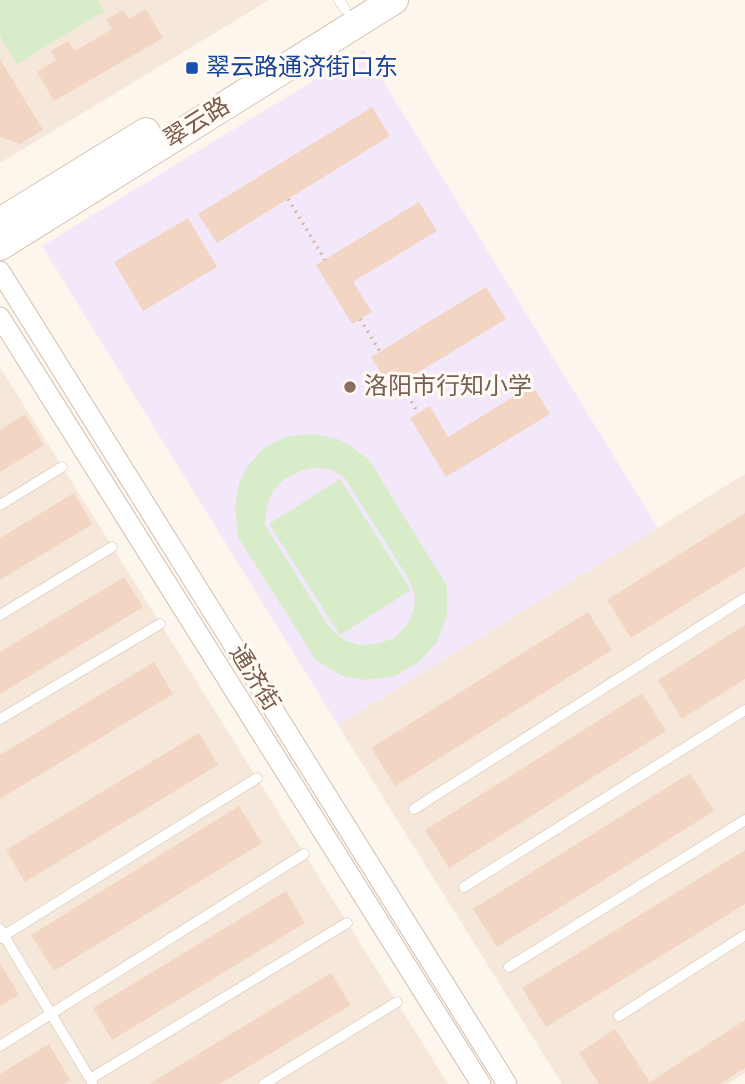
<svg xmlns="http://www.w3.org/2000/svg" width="745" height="1084" viewBox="0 0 745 1084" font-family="'Alegreya Sans','Noto Sans SC',sans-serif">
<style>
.residential{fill:#f5e8da}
.education{fill:#f3e8fa}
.green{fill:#d8ecc9;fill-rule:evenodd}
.building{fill:#f3d5c3}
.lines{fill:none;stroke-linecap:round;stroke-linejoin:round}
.lane-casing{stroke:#d1beb0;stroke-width:11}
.street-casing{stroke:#d1beb0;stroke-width:21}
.secondary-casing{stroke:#d6c0b0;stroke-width:30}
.path{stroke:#d9b8a5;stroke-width:3.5;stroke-dasharray:2 5;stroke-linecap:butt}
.lane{stroke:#fff;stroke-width:10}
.street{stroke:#fff;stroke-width:19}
.secondary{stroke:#fff;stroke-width:28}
.transit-dot{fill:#1a4fb4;stroke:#fffaf3;stroke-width:2.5}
.education-dot{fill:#8d6e63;stroke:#fffaf3;stroke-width:2.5}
.labels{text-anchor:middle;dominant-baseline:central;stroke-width:6;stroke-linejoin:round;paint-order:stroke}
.transit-label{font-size:24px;fill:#164399;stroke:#fffaf3;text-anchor:start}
.street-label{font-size:24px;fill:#7a5c4d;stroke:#fffaf3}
.education-label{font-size:24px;fill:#785e54;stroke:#fffaf3;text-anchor:start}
</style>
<rect width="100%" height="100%" fill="#fdf6ec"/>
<path class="residential" d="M0,0h269l-269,163z
M0,367l397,635 51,82h-448z
M745,474v599l-17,11h-166l-224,-359z"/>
<path class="education" d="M364,50l294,478 -320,197 -296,-479z"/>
<path class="green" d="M0,0h98l6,11 -87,53 -17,-28z
M313,434l25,5 14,8 17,13 78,126v30l-10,26 -18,20 -24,14 -28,4 -25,-4 -26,-16 -78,-123 -3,-29 4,-25 8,-16 18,-20 20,-10zM313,468l17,1 14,8 63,99 8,19 -1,15 -7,15 -13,13 -17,6 -17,1 -16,-5 -15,-13 -64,-102c1,-34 15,-50 48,-57z
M340,479l71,111 -71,45 -71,-111z"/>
<path class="building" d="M146,9l17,29 -109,63 -17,-29 19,-12 -5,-9 17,-10 7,10 37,-22 -6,-9 17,-10 6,9z
M0,59l43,71 -23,14 -20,-7z
M372,107l18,29 -173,107 -19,-29z
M419,202l18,29 -84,51 19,30 -20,12 -36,-59z
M188,218l29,49 -74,44 -29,-49z
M486,287l20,32 -115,70 -20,-32z
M532,385l18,29 -104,63 -36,-59 20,-12 18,31z
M25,414l19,31 -44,27v-42z
M74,493l19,31 -93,56v-42z
M745,513v54l-114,71 -24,-38z
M124,577l19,30 -143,87v-42z
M588,612l24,38 -217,136 -24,-38z
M745,625v54l-63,40 -24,-39z
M154,662l19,32 -173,105v-44z
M642,693l24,38 -217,137 -24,-38z
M199,733l19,32 -193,117 -19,-32z
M690,773l24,38 -217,136 -24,-38z
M239,806l23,37 -208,128 -23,-36z
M745,850v54l-199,123 -24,-39z
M286,891l19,32 -193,117 -19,-32z
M0,963l19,32 -19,11z
M331,973l20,32 -131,79h-71z
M745,1020v48l-25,16h-121l-20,-31 36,-24 35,53z
M49,1044l21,36 -6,4h-64v-10z"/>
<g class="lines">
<defs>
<path id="lane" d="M339,0l6,9
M0,505l62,-38
M0,615l112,-68
M0,719l160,-95
M414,809l331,-211
M464,887l281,-177
M0,929l92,153
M0,938l257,-160
M509,967l236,-147
M619,1016l126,-81
M0,1046l304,-192
M90,1079l257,-156
M264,1084l133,-82"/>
<path id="street" d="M0,271l507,813
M0,317l481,767"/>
<path id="secondary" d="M0,222l146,-90
M0,246l394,-246"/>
</defs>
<use href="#lane" class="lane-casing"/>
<use href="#street" class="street-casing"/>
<use href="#secondary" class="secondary-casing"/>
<path class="path" d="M288,199l37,61
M360,319l20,33
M401,383l17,30"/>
<use href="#lane" class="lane"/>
<use href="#street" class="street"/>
<use href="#secondary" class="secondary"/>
</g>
<rect class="transit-dot" x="185" y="61" width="14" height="14" rx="3.5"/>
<circle class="education-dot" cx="350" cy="387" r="7"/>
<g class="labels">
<g class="transit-label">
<text x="206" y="68">翠云路通济街口东</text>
</g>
<g class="street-label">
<text transform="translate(197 123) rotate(-32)">翠云路</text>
<text transform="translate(254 678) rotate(58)">通济街</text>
</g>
<g class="education-label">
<text x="364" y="387">洛阳市行知小学</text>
</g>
</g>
</svg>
